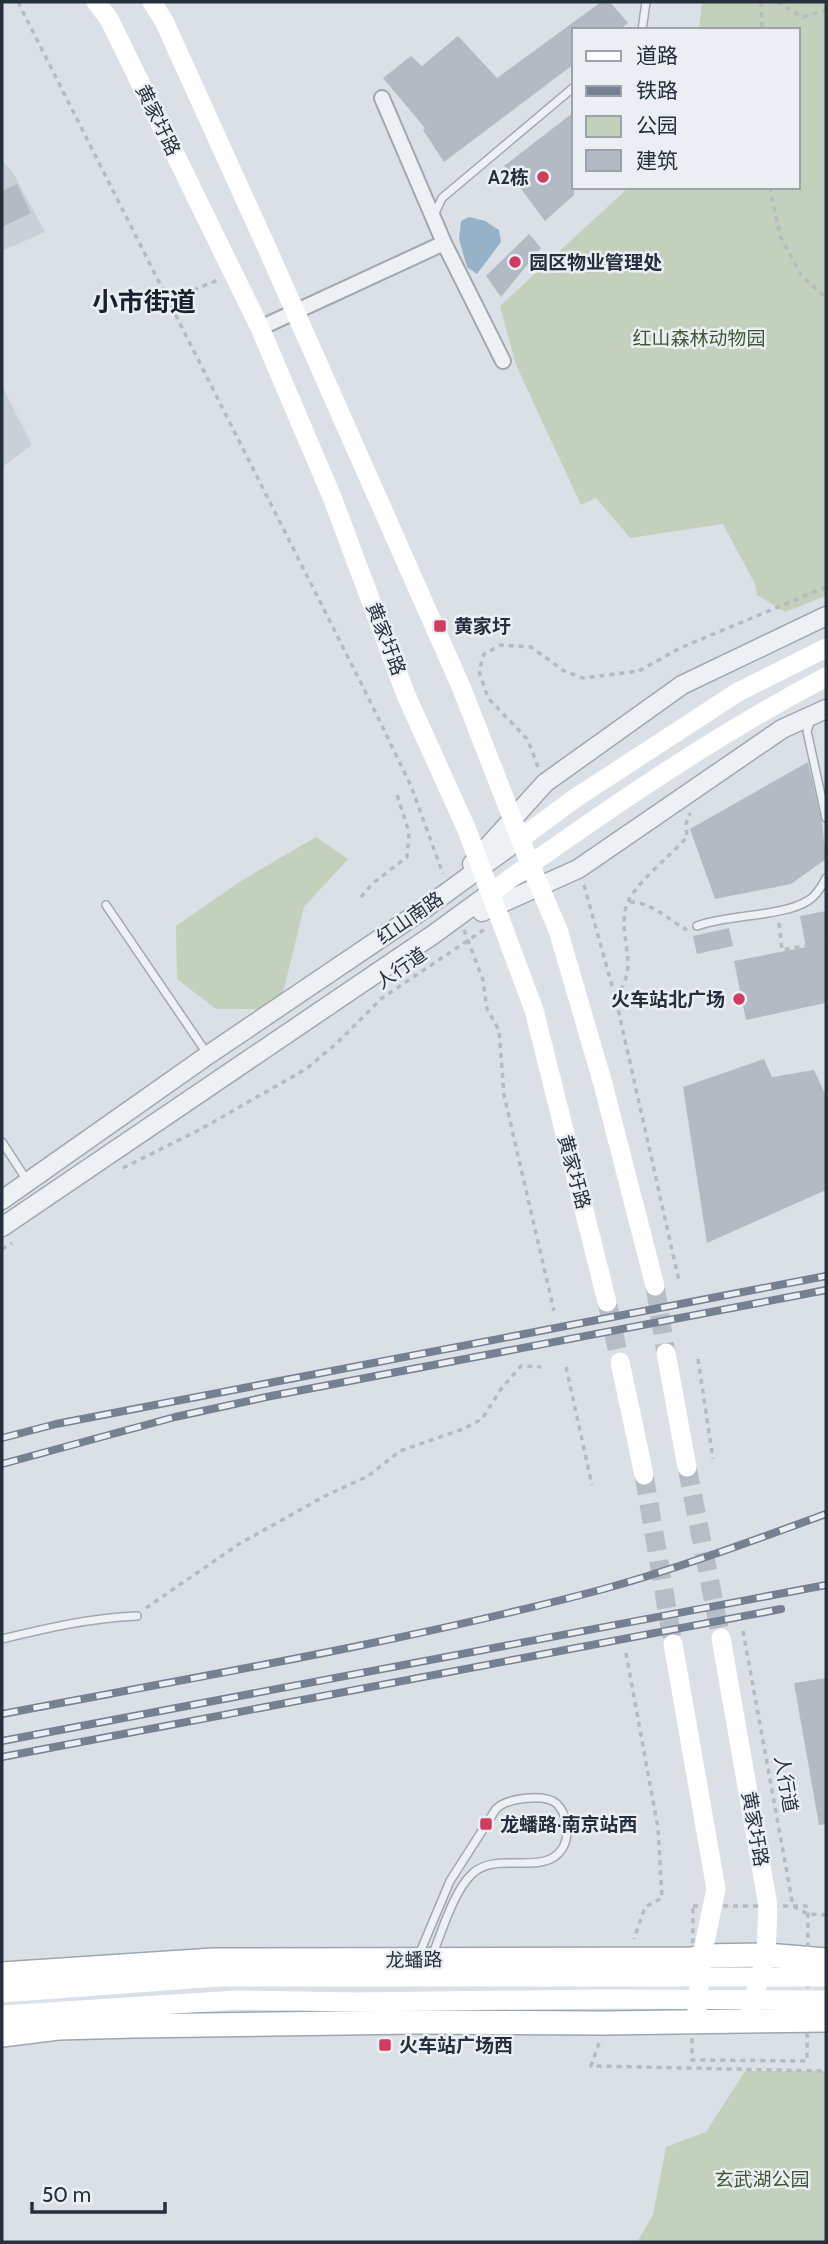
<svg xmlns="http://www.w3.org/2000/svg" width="828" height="2244" viewBox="0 0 828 2244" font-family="Cabin,'Noto Sans SC',sans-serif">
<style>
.built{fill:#c9d0d8}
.green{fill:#c3d0bc}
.water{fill:#95b2c7}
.building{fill:#b3bac3}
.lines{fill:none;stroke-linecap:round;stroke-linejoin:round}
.secondary-tunnel{stroke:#b7bdc4;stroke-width:19;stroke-dasharray:19 10;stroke-linecap:butt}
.service-casing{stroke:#a1a8b0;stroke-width:10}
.minor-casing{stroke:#a1a8b0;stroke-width:18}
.tertiary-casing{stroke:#a1a8b0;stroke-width:21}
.primary-casing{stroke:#9ba6b2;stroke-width:26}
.path{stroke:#b6bbc0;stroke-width:3.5;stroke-dasharray:5 5;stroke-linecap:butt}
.service{stroke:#eef1f4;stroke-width:7}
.minor{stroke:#eef1f4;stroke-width:14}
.tertiary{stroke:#eef1f4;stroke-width:18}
.secondary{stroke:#fff;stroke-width:19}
.primary{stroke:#fff;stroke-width:23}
.rail-casing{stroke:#758190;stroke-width:8}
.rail{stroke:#ebeff4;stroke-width:5;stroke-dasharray:16;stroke-linecap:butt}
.secondary-bridge{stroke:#fff;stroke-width:19}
.poi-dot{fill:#cf3c5f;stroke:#ebeff4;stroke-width:2.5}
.labels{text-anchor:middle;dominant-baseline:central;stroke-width:5;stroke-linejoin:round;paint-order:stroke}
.street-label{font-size:19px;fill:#25303c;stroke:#ebeff4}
.poi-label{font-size:19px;font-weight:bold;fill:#25303c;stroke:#ebeff4;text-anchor:start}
.park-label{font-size:19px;fill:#3d5832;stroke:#ebeff4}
.district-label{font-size:26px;font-weight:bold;fill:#18212d;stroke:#ebeff4}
</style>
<rect width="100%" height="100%" fill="#dbe0e6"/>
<path class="built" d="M2,161l10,10 33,61 -43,19z
M2,386l30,59 -30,22z"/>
<path class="green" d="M702,2h124v594l-41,16 -28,-17 -2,-11 -32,-60 -93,14 -34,-40 -15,7 -65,-140 -16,-59 129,-119h169v-157h-99z
M316,837l32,22 -44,48 -25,102h-63l-39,-30 -1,-53 65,-45z
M745,2071h81v171h-189l16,-27 13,-68 40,-15z"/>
<path class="water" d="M469,217l16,4 14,9 2,12 -24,32 -10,-7 -8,-28 2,-18z"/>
<path class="building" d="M601,2h9l18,21 -9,7h-45v34l-130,98 -21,-32 2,-2 -42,-50 28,-22 11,10 36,-30 39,42z
M574,112v83l-29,26 -41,-55z
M17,184l14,29 -29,14v-36z
M529,234l12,14 -40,49 -15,-21z
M808,762l14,60 4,37 -35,25 -76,15 -25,-70z
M826,911v92l-80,17 -12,-59 72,-14 -6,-31z
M729,928l4,18 -36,8 -4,-18z
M764,1059l8,18 42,-7 12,26v94l-119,53 -24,-156z
M826,1678v146l-7,1 -25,-142z"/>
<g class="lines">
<path class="secondary-tunnel" d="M655,1286l11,67
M607,1302l13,60
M687,1467l34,171
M644,1475l29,169"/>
<defs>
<path id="service" d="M642,30l4,-28
M435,213l7,-15 132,-111
M811,720l-4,11 19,87
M106,905l102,150
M697,926c32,-12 87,-9 112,-26 8,-5 13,-14 17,-22
M2,1142l26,40
M2,1639c45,-11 88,-21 135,-23
M418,1957l32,-76 46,-72c11,-11 49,-16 61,-5 11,11 13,33 5,45 -18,28 -66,1 -90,25 -19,18 -30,58 -40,82"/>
<path id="minor" d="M382,98l62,145
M260,328l184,-85 59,118"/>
<path id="tertiary" d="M472,864l73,-81 137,-98 144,-69
M482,912l96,-43 204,-140 44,-20
M2,1200l206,-145 216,-146 96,-70
M2,1227l432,-293 56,-41"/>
<path id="primary" d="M2,1974l211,-14 480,-1 9,-3 64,-1 60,5
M2,2035l56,-7 76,-2 281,-4 190,1 221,-3"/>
</defs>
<use href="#service" class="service-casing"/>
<use href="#minor" class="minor-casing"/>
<use href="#tertiary" class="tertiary-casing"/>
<use href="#primary" class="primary-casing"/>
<path class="path" d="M18,2l350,695 43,89 32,88
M761,2l1,28
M777,2l26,15 23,-7
M770,187l10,49 21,39 25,23
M184,294l34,-14
M538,767l-10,-27 -40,-42 -9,-27 5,-17 17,-9 30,2 33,24 19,7 56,-7 41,-23 146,-61
M584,885l32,115 63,281
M361,897l11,-13 35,-27 2,-25 -13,-40
M630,902c20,-1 40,19 57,28
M779,923l3,27 44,-8
M464,930l19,50 4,29 12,21 5,65 50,216
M617,999c3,-8 9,-18 10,-26 4,-19 -7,-43 -1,-66 5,-21 45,-51 61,-70l-1,-13 4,-11
M123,1168l78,-39 105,-60 31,-26 45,-45 103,-69
M2,1249l10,-6
M698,1359l15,100
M566,1367l26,118
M146,1608l93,-64 86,-48 43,-20 32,-25 63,-22 19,-10 19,-30 20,-23 20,1
M743,1631l50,275 15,8 18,1
M626,1653l32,175 4,70 -17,9 -11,32
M693,1906h113l2,8 -1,147 -115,-1z
M599,2043l-8,23 235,5"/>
<use href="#service" class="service"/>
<use href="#minor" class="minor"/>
<use href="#tertiary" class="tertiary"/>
<path class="secondary" d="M96,2l13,17 151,309 72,169 74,198 61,135 67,180 73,292
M152,2l12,19 107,236 191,432 68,175 28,66 45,154 52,202
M520,839l54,-40 164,-107 88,-44
M490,893c108,-77 218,-154 336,-216
M666,1353l21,114
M620,1362l24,113
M721,1638l47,268 -2,49 -17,61
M673,1644l43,245 -14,67 -6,65"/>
<use href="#primary" class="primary"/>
<defs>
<path id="rail" d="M2,1438l54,-14 770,-148
M2,1464l173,-47 96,-21 555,-106
M2,1714c200,-38 401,-72 598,-124 76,-21 152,-49 226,-76
M2,1741l824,-156
M2,1757l779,-148"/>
</defs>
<use href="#rail" class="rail-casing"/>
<use href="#rail" class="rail"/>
<path class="secondary-bridge" d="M2,1993l216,-16h608
M2,2015l235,-15 121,2 243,-3 225,1"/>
</g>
<g class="poi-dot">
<circle cx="543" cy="177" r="7"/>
<circle cx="515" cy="262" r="7"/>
<rect x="433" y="619" width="14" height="14" rx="3.5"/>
<circle cx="739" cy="999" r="7"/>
<rect x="479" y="1817" width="14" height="14" rx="3.5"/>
<rect x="378" y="2038" width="14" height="14" rx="3.5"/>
</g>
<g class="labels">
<g class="street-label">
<text transform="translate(158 120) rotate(64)">黄家圩路</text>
<text transform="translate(386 639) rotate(69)">黄家圩路</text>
<text transform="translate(410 918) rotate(-35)">红山南路</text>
<text transform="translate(401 968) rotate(-35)">人行道</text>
<text transform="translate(574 1172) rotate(75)">黄家圩路</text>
<text transform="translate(786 1784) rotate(80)">人行道</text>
<text transform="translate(755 1829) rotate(80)">黄家圩路</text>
<text transform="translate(414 1960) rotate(-1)">龙蟠路</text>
</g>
<g class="poi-label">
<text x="529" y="177" text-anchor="end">A2栋</text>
<text x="529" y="262">园区物业管理处</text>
<text x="454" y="626">黄家圩</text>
<text x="725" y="999" text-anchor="end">火车站北广场</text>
<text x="500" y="1824">龙蟠路·南京站西</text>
<text x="399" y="2045">火车站广场西</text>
</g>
<g class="park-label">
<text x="699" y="338">红山森林动物园</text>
<text x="762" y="2179">玄武湖公园</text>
</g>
<g class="district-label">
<text x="144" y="302">小市街道</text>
</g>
</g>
<rect width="828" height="2244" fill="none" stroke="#25303c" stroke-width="7"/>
<rect x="572" y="28" width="228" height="161" fill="#ebeff4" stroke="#9ca3aa" stroke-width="2"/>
<rect x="586" y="51" width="35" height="10" fill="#ffffff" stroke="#9ca3aa" stroke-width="2"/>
<text x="636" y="63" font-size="21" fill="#25303c">道路</text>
<rect x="586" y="86" width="35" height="10" fill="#758190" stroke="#9ca3aa" stroke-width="2"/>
<text x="636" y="98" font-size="21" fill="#25303c">铁路</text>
<rect x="586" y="116" width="35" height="21" fill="#c3d0bc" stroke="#9ca3aa" stroke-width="2"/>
<text x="636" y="133" font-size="21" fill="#25303c">公园</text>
<rect x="586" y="150" width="35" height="21" fill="#b3bac3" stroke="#9ca3aa" stroke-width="2"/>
<text x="636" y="168" font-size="21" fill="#25303c">建筑</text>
<path d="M32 2202v10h133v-10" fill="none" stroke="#25303c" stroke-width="3.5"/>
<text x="42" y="2202" font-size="21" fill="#25303c" stroke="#ebeff4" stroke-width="5" paint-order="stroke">50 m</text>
</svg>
